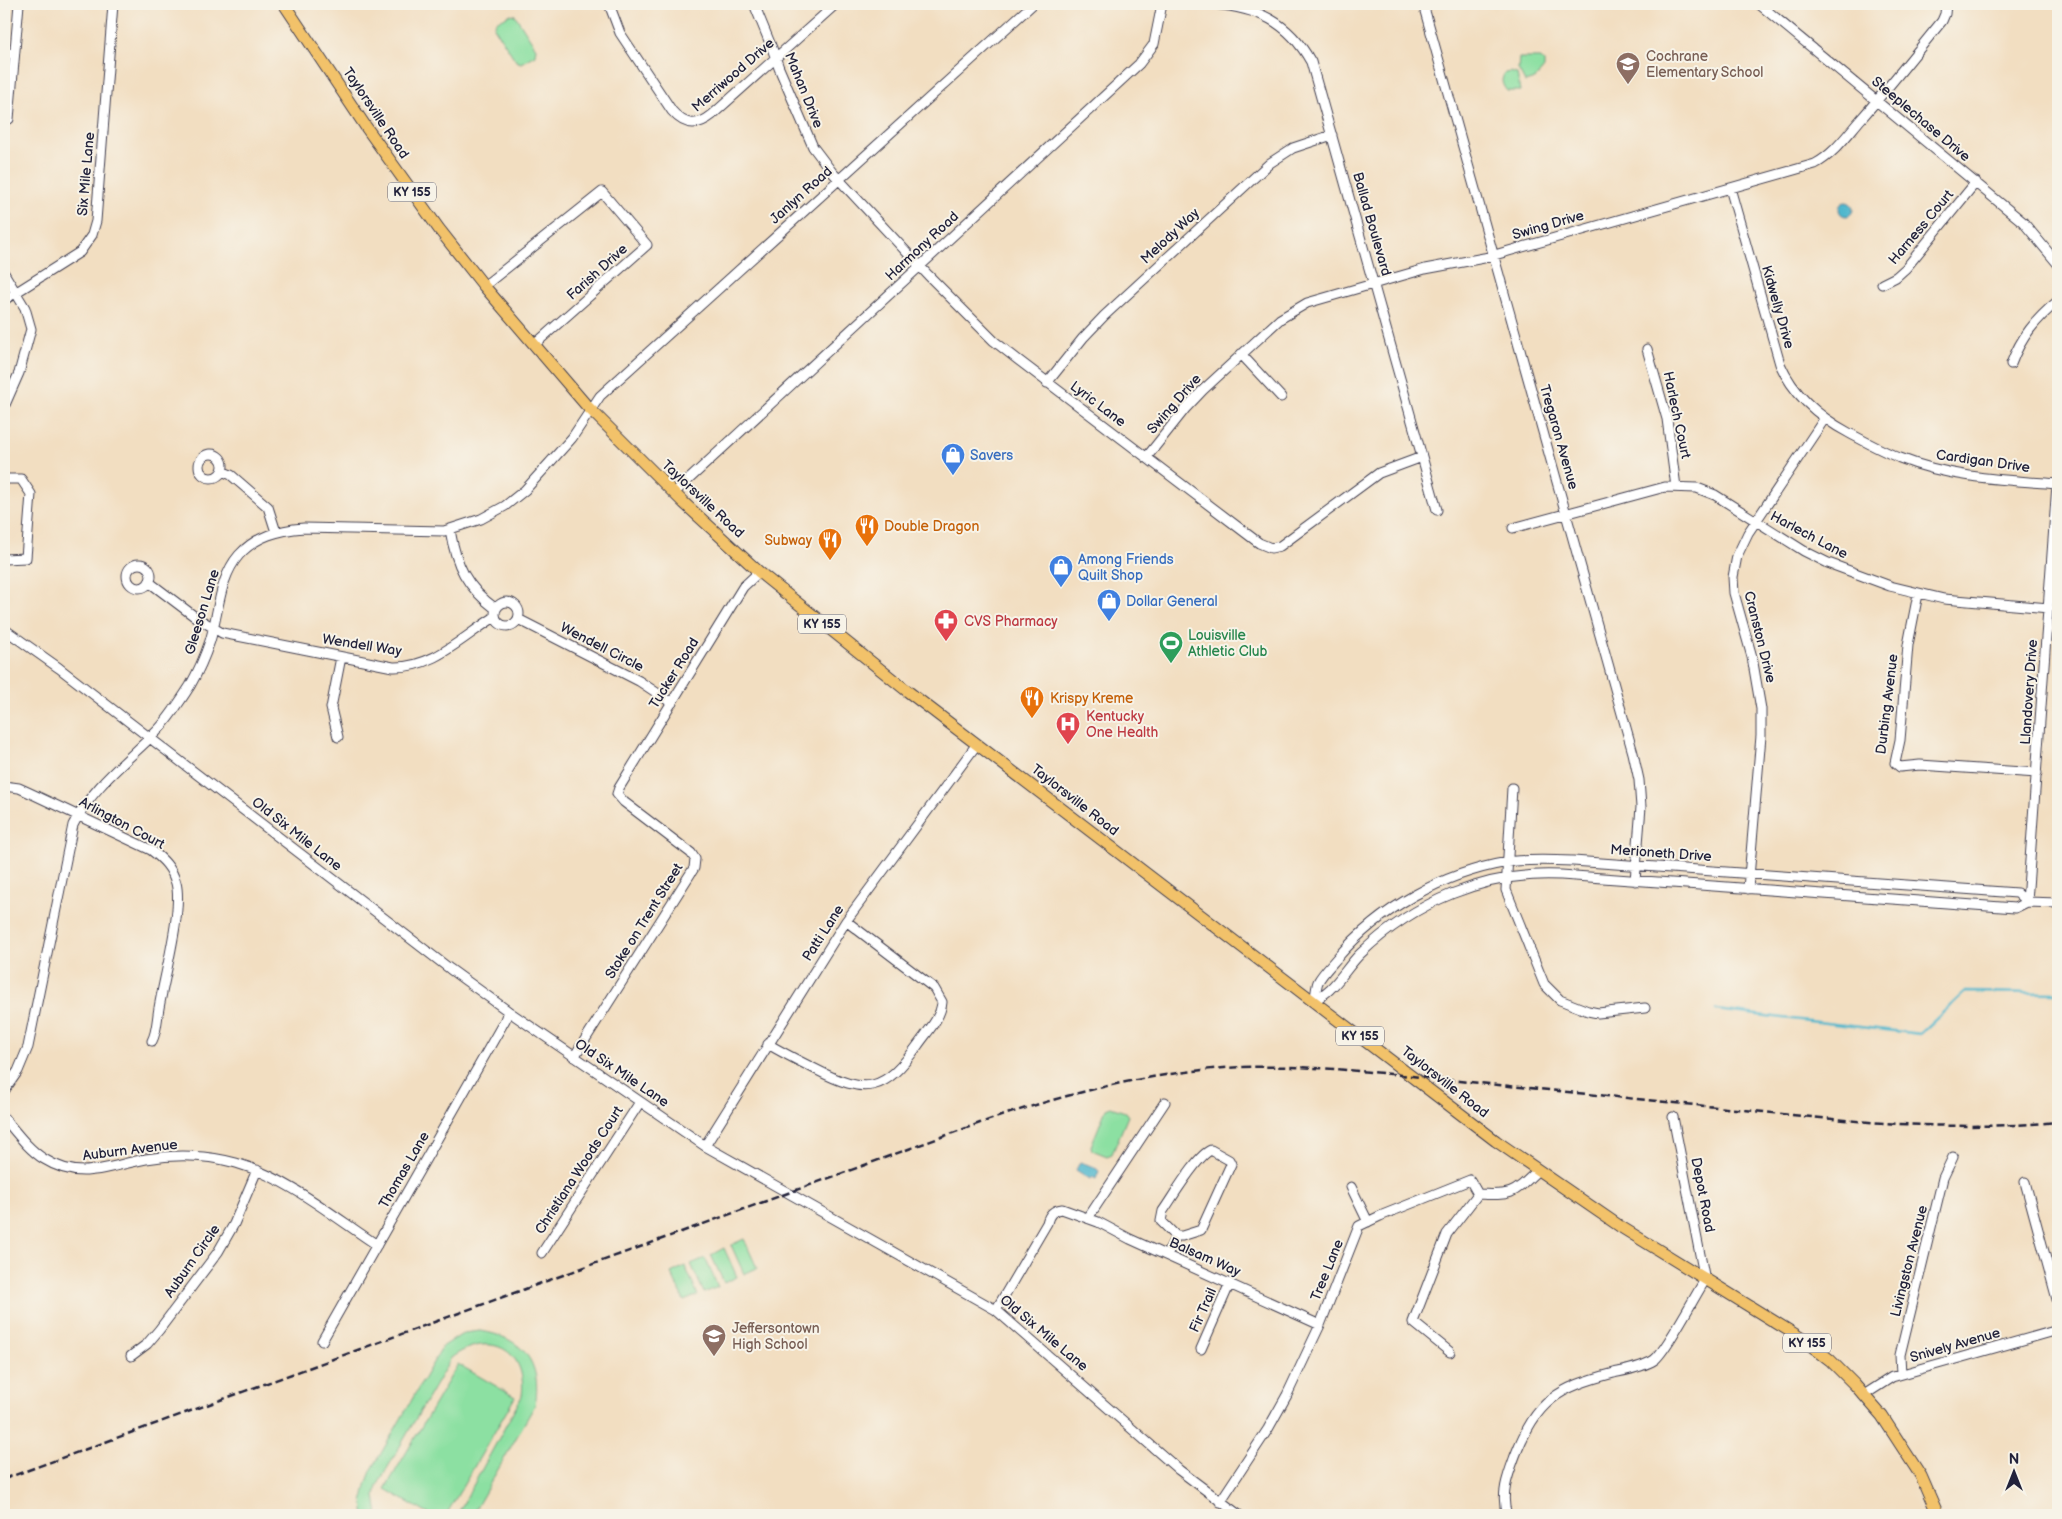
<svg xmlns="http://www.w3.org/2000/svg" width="2062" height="1519" viewBox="0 0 2062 1519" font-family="'Balsamiq Sans',sans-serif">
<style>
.green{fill:#8ce0a2;stroke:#57816e}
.water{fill:#4fb7cd;stroke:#386c84}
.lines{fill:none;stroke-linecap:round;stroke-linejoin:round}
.stream{stroke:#4fb7cd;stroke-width:2.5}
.minor-casing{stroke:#413e4f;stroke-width:11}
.major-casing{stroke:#413e4f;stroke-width:13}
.minor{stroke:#fff;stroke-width:9}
.major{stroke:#f2c26a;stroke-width:11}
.rail{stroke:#22223b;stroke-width:2.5;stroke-dasharray:8 4;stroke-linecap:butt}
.labels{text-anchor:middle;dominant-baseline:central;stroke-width:4;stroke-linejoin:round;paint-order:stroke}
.shield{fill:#f7f3e8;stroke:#62616f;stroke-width:1}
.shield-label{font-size:12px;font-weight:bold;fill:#22223b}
.education-label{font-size:14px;fill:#785e54;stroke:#f7f3e8;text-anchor:start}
.street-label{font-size:14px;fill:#22223b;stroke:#f7f3e8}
.shop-label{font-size:14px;fill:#366cbe;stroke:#f7f3e8;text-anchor:start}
.food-label{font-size:14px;fill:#c56008;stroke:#f7f3e8;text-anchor:start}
.health-label{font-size:14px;fill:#be3a42;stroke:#f7f3e8;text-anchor:start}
.leisure-label{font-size:14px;fill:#27864d;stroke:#f7f3e8;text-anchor:start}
</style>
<rect width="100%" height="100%" fill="#f7f3e8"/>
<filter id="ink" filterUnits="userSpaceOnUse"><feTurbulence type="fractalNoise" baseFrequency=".02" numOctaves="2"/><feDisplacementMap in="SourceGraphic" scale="10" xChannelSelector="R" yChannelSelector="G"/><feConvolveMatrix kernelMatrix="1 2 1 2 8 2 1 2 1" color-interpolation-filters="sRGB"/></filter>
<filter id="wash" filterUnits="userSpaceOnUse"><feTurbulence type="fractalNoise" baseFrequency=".0096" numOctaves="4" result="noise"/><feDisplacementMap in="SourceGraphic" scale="20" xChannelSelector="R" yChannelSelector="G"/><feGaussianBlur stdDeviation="1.12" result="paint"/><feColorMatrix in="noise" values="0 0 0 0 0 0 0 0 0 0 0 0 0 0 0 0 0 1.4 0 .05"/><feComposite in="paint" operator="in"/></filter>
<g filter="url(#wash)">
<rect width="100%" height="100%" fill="#f2dec1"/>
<path class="green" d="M511,14l4,1 21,33 -1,7 -14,8 -5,-2 -22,-34 2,-5z
M1519,58h22l3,4v6l-9,11 -10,3 -7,-13z
M1510,72l7,2 3,17h-13c-5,-6 -7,-11 -2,-18z
M1111,1107l14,5 3,4 -16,38 -5,2 -15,-6 -1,-4 15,-37z
M744,1239l13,29 -13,6 -13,-29z
M724,1248l13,29 -13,6 -13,-28z
M705,1258l13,29 -14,6 -13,-29z
M685,1266l13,29 -14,6 -13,-28z
M480,1331c42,6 63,31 55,74l-63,110h-15l65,-119c6,-48 -34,-66 -71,-38l-74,128 -2,10 3,19h-13c-4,-16 0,-28 6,-44l71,-124 22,-14z
M458,1364l57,33 -69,118h-16l-45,-26z"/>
<path class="water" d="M1839 209a7 7 0 1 1 14 0a7 7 0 1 1-14 0Z
M1080,1162l15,5 4,4 -3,8 -4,-2 -2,2 -14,-9z"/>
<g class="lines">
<path class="stream" d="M1716,1010l204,24 45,-42 93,1"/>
</g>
</g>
<g filter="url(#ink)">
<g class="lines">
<defs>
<path id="minor" d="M609,4l11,29 52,78c13,15 25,16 40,4l124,-111
M754,4l18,44 7,20 34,79 19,25 96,103 66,66 23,18 242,184 12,5 9,-2 99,-73 43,-16
M1213,4c45,4 75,17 98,58l126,448
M1423,4l210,749 6,27 2,27 -6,74
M1759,4l264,218 35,42
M4,53l10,1
M9,119l10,-115
M1730,188l50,176c14,32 39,53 69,69 17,9 33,18 51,25 50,20 105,22 158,26
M4,273l21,35 6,21 -12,44 -15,34
M1882,284l14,-7 10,-9 70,-86
M484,286l118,-94 45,53 -113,100
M4,300l76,-48 12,-17 4,-14 17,-217
M1647,349l20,70 9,68
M1241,354l40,43
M2011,364c10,-27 25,-45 47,-63
M1047,383l36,-45 21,-22 166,-153 23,-15 39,-13
M199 466a12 12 0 1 1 24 0a12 12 0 1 1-24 0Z
M1146,458l39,-49 18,-19 77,-71 27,-16 118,-34 59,-11 331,-94c19,-10 32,-29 46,-45 28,-32 54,-65 81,-98l3,-7 1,-10
M222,471l9,4 37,32 8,25
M4,479h17l10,15 -5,64 -22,1
M674,493l465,-429 15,-20 8,-40
M1513,528l152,-41 32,1 18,7 89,56 24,12 62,23 54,13 105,9
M450,530c6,35 16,57 46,79
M127 576a12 12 0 1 1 24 0a12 12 0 1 1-24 0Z
M149,582l45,34 28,17 171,34c41,1 69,-30 102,-50
M1918,594l-10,51 -8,95 -5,23 5,4 20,-2 117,8
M495 614a12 12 0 1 1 24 0a12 12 0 1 1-24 0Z
M518,619l121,62 33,22
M4,629l55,39 391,301 58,42 197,135 291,164 183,160 60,45
M338,737l-7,-29 10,-51
M4,786l15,2 11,5 121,57c12,9 21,18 25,33 7,26 -12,95 -17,125 -2,10 -2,24 -7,33
M1512,788l-6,102 38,94 16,16 28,11 10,2 47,-5
M1748,889l13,-153v-27l-9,-52 -18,-64 -1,-16 4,-21 11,-23 77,-115
M2027,902l30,-418
M1314,1001c2,-6 2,-14 4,-19 4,-8 13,-17 19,-24 43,-50 106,-85 171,-96 21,-3 43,-2 65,-1l444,32 10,9 31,1
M1314,1001c5,-4 11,-7 16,-12 11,-10 19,-24 30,-35 54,-52 126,-83 201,-79l454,33 12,-6
M768,1044c15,9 31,17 47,25 52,27 69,23 103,-24 9,-13 23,-27 24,-43l-8,-14 -88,-67
M574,1057l120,-189 1,-9 -4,-6 -67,-51 -7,-8 2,-6 124,-201 16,-15
M4,1091l14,-20 10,-24 45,-222c19,-38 54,-64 83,-93 13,-13 24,-31 34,-46 8,-14 15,-30 20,-45 9,-29 9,-63 29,-86 17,-19 40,-25 65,-27l140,3 37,-12 24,-13 20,-16 47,-52 28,-42 433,-392
M4,1118c12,14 24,31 40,41 37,23 63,7 102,0 29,-5 62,-4 90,4 52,15 97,53 141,82
M705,1146l141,-225 131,-177
M1211,1150l18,10 2,4 -30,66 -19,6h-6l-15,-15 2,-10c10,-14 34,-56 48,-61z
M2025,1182l33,121
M1351,1187l17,35
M1088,1218l77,-116
M542,1253l98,-151
M1167,1255l9,-19
M996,1310l51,-87c2,-9 6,-13 15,-14l36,13 32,17 190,86
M322,1341l183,-321 3,-9
M1201,1349l29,-66
M1450,1352l-37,-30 34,-88 31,-40
M131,1356l16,-12 12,-14 59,-78 16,-28 23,-54
M1901,1374l-1,-19 43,-177 10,-21
M1864,1395l28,-18 166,-47
M1220,1502l48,-73 19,-34 33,-70 39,-99 21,-10 90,-36 8,14c35,2 35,0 60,-24
M1507,1515c-7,-20 1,-40 8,-59 22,-56 42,-68 99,-83 13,-3 29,-6 40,-13 11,-7 42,-66 51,-80l-32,-163"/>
<path id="major" d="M284,4l82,123 73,102 45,57 102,119 98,98 75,69 147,118 590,451 125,86 180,111 29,22 25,25 27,31 39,60 17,39"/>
</defs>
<use href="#minor" class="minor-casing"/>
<use href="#major" class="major-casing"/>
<use href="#minor" class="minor"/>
<use href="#major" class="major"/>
<path class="rail" d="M4,1479l976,-356c82,-28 157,-48 244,-55 79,-5 157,5 235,13 92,9 185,19 277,28 108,12 214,23 322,13"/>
</g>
</g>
<defs>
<symbol id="school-pin" viewBox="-11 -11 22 30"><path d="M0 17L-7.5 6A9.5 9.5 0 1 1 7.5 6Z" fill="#8d6e63" stroke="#f7f3e8"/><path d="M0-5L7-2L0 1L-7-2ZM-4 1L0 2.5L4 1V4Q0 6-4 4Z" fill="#fff"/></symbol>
<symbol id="shop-pin" viewBox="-11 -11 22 30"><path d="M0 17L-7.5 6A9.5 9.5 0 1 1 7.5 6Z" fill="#3f7fe0" stroke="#f7f3e8"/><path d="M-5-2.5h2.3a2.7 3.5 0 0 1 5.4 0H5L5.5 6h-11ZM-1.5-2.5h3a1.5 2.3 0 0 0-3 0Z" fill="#fff"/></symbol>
<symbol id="restaurant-pin" viewBox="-11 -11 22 30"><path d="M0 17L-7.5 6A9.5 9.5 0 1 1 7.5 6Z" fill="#e8710a" stroke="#f7f3e8"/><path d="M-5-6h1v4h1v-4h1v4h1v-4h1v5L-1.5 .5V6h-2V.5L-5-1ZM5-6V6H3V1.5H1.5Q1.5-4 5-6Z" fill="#fff"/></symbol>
<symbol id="pharmacy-pin" viewBox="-11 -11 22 30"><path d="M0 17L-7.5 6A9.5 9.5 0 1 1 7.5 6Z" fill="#e0444e" stroke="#f7f3e8"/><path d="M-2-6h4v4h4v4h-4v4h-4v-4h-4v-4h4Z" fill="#fff"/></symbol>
<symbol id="stadium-pin" viewBox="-11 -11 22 30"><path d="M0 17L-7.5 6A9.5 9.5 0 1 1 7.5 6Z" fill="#2e9e5b" stroke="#f7f3e8"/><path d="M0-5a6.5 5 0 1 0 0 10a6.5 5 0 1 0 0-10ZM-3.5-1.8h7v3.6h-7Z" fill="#fff"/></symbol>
<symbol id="hospital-pin" viewBox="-11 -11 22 30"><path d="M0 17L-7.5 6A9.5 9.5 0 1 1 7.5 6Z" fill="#e0444e" stroke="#f7f3e8"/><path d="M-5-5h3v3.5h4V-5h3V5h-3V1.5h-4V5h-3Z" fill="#fff"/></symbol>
</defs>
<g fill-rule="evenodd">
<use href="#school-pin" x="1614" y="50" width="28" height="38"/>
<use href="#shop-pin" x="939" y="441" width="28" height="38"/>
<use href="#restaurant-pin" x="853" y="512" width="28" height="38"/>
<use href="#restaurant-pin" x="816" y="526" width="28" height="38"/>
<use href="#shop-pin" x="1047" y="553" width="28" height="38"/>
<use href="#shop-pin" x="1095" y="587" width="28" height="38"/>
<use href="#pharmacy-pin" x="932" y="607" width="28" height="38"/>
<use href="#stadium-pin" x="1157" y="629" width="28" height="38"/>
<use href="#restaurant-pin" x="1018" y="684" width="28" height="38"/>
<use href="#hospital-pin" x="1054" y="710" width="28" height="38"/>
<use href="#school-pin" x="700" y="1322" width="28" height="38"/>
</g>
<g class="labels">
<g class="shield">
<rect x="388" y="182.5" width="48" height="19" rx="4"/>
<rect x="798" y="614.5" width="48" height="19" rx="4"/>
<rect x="1336" y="1026.5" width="48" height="19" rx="4"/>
<rect x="1783" y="1333.5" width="48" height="19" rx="4"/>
</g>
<g class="shield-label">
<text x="412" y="192">KY 155</text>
<text x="822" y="624">KY 155</text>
<text x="1360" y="1036">KY 155</text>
<text x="1807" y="1343">KY 155</text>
</g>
<g class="education-label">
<text x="1646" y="56">Cochrane<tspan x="1646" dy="16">Elementary School</tspan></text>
<text x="732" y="1328">Jeffersontown<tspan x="732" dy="16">High School</tspan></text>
</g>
<g class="street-label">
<text transform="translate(733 75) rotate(-41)">Merriwood Drive</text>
<text transform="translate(804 90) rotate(68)">Mahan Drive</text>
<text transform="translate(376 113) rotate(56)">Taylorsville Road</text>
<text transform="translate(1921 119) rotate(40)">Steeplechase Drive</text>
<text transform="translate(86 174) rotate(-85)">Six Mile Lane</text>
<text transform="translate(801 195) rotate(-42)">Janlyn Road</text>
<text transform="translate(1372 224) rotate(74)">Ballad Boulevard</text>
<text transform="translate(1548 225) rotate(-16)">Swing Drive</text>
<text transform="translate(1921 227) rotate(-50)">Harness Court</text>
<text transform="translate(1170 236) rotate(-43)">Melody Way</text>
<text transform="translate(922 246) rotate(-43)">Harmony Road</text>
<text transform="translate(597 272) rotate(-42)">Farish Drive</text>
<text transform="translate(1778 307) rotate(74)">Kidwelly Drive</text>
<text transform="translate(1098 404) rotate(37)">Lyric Lane</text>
<text transform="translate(1174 404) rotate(-49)">Swing Drive</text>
<text transform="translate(1677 415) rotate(78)">Harlech Court</text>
<text transform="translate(1559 437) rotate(74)">Tregaron Avenue</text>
<text transform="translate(1983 461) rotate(8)">Cardigan Drive</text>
<text transform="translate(703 499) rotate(43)">Taylorsville Road</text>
<text transform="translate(1809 535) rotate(28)">Harlech Lane</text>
<text transform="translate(202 612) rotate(-73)">Gleeson Lane</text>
<text transform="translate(1760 637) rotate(76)">Cranston Drive</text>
<text transform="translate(362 645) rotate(9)">Wendell Way</text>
<text transform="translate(602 647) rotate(27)">Wendell Circle</text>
<text transform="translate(674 673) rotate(-58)">Tucker Road</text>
<text transform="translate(2029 692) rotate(-86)">Llandovery Drive</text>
<text transform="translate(1887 704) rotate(-83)">Durbing Avenue</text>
<text transform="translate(1075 800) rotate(38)">Taylorsville Road</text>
<text transform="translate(122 823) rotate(28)">Arlington Court</text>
<text transform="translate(297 834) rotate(38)">Old Six Mile Lane</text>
<text transform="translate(1661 853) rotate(4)">Merioneth Drive</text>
<text transform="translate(644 921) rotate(-58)">Stoke on Trent Street</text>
<text transform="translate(823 933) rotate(-57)">Patti Lane</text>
<text transform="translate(622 1073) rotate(34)">Old Six Mile Lane</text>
<text transform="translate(1445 1082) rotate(38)">Taylorsville Road</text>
<text transform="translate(130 1150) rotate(-7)">Auburn Avenue</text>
<text transform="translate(404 1170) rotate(-60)">Thomas Lane</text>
<text transform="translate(579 1170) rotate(-57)">Christiana Woods Court</text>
<text transform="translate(1703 1195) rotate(79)">Depot Road</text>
<text transform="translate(1205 1257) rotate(24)">Balsam Way</text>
<text transform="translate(192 1261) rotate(-55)">Auburn Circle</text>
<text transform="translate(1909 1261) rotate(-76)">Livingston Avenue</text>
<text transform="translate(1327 1270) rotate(-68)">Tree Lane</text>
<text transform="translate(1203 1310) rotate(-66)">Fir Trail</text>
<text transform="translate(1044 1333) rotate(40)">Old Six Mile Lane</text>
<text transform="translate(1955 1345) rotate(-16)">Snively Avenue</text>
</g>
<g class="shop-label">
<text x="970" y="455">Savers</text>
<text x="1078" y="559">Among Friends<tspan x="1078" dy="16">Quilt Shop</tspan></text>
<text x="1126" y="601">Dollar General</text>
</g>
<g class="food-label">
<text x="884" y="526">Double Dragon</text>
<text x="812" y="540" text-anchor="end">Subway</text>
<text x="1050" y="698">Krispy Kreme</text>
</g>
<g class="health-label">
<text x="964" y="621">CVS Pharmacy</text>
<text x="1086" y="716">Kentucky<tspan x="1086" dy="16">One Health</tspan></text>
</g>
<g class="leisure-label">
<text x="1188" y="635">Louisville<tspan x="1188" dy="16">Athletic Club</tspan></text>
</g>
</g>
<rect width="2062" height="1519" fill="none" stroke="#f7f3e8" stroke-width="20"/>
<g transform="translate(2014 1472)" stroke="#f7f3e8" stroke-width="4" paint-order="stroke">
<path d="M0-4L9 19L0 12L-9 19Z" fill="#22223b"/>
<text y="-8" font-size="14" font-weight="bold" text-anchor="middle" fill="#22223b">N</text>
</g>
</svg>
